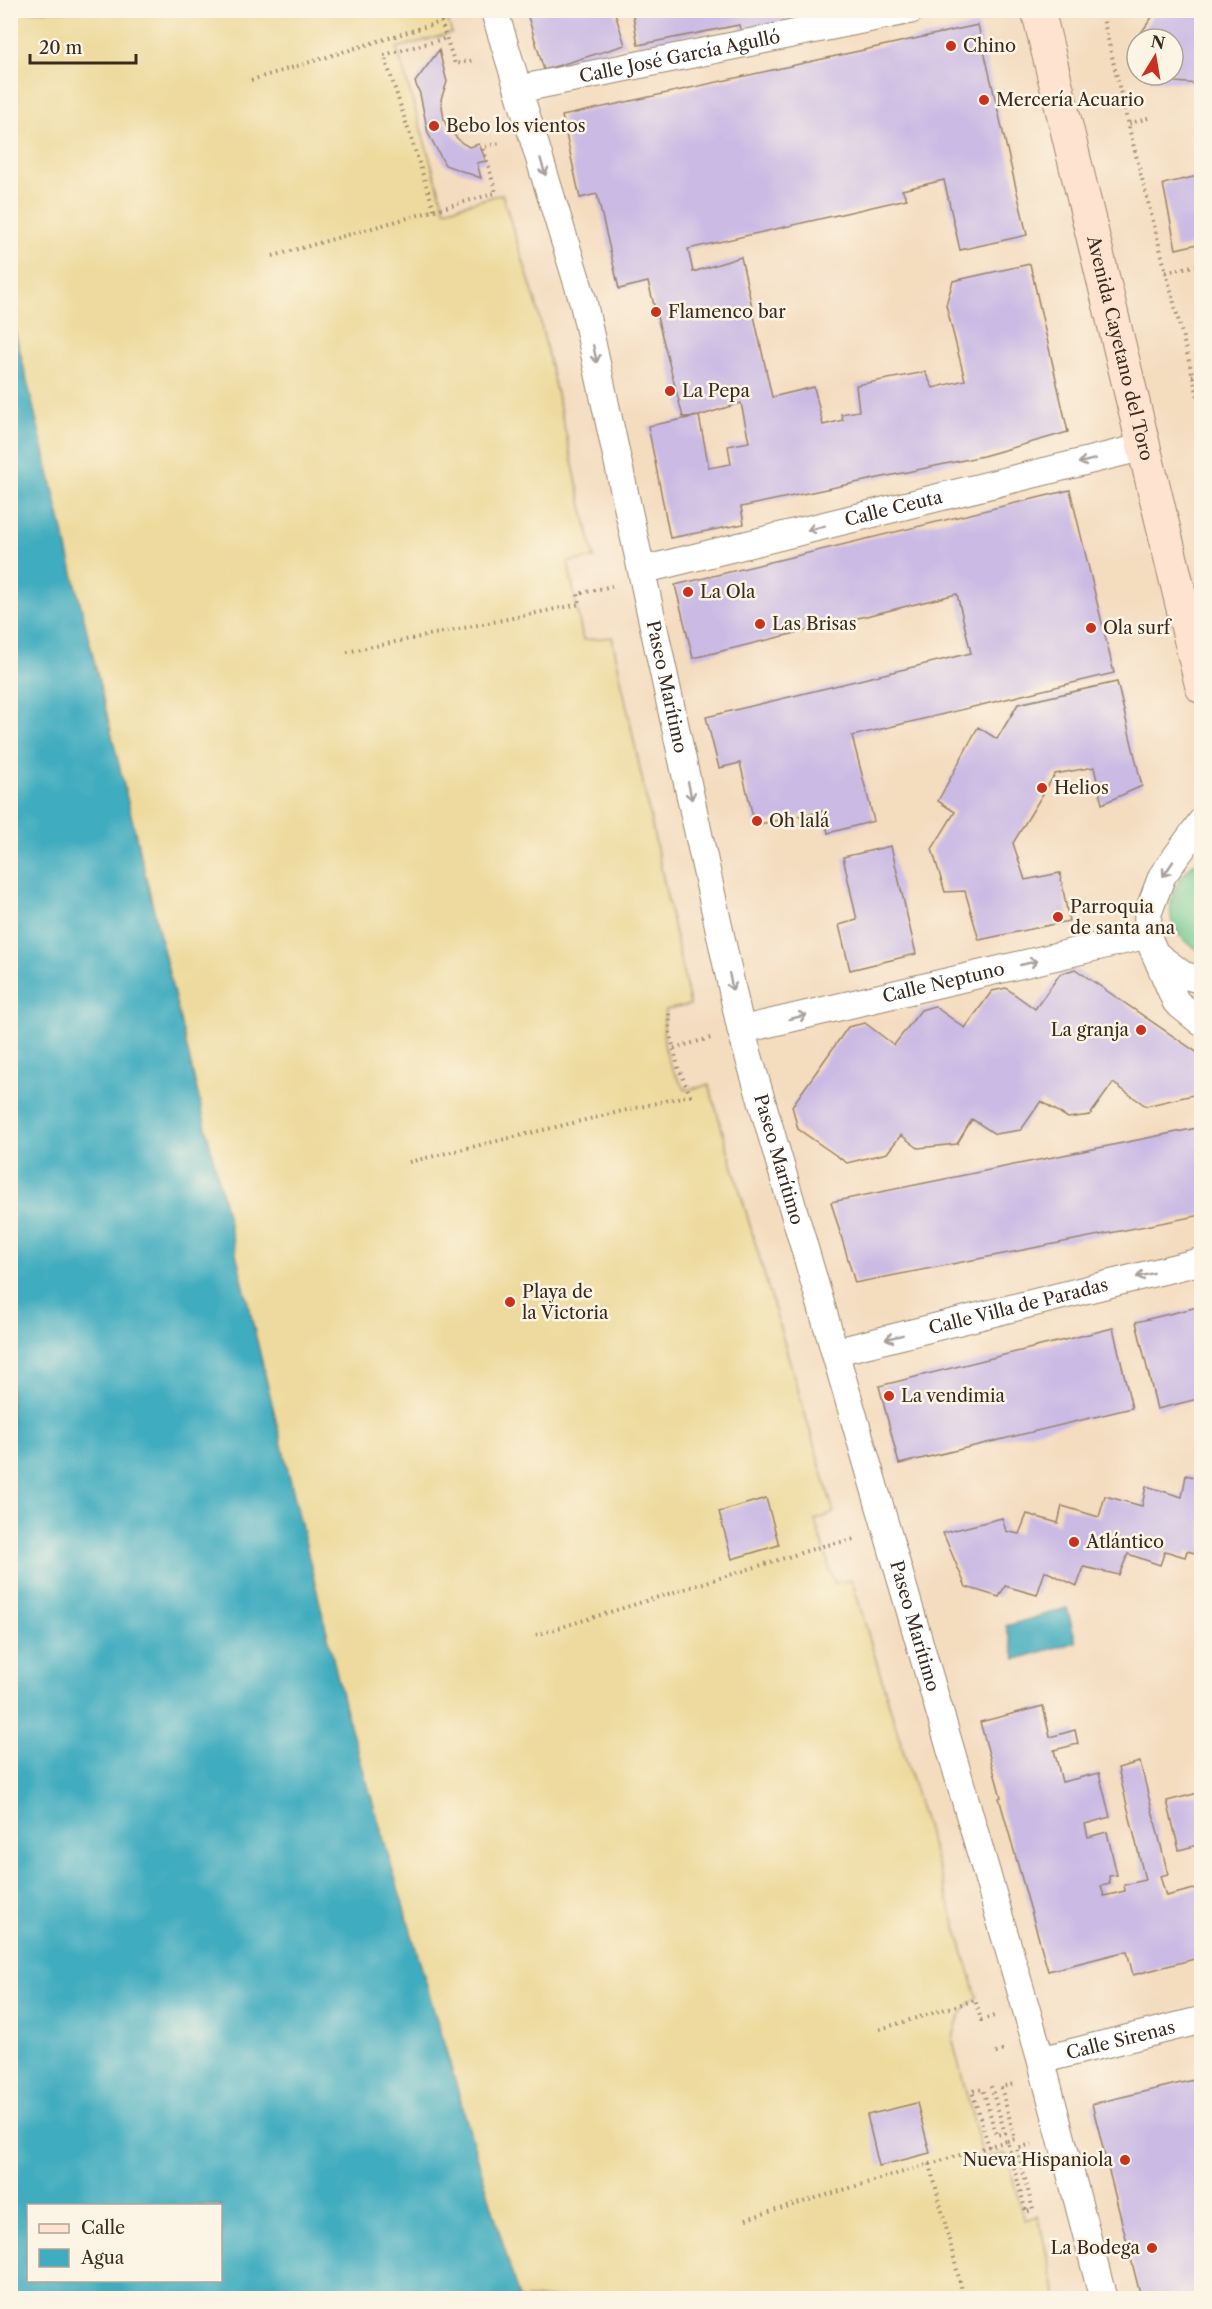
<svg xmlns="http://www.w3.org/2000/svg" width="1212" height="2309" viewBox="0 0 1212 2309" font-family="'Libre Caslon Text',serif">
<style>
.green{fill:#70c88e;stroke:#567956;stroke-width:1.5}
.sand{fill:#eeda9e;stroke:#94825e;stroke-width:1.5;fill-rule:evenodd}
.water{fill:#40acbf;stroke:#3e6b6e;stroke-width:1.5;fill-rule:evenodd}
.building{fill:#cbbae4}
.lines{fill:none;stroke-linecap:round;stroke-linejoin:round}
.street-casing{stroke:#98836e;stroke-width:29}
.secondary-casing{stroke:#98836e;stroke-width:35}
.path{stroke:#98836e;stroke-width:4;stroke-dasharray:1.5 4.5;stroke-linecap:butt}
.street{stroke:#fff;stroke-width:27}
.secondary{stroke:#fee3d1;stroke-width:33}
.oneway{stroke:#a79f9a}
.poi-dot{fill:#c8321e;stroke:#fcf5e5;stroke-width:2}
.labels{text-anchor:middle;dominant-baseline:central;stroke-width:5;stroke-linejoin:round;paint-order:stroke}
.poi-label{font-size:18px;fill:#3b2a1e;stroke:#fcf5e5;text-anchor:start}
.street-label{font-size:18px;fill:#3b2a1e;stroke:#fcf5e5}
</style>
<rect width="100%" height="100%" fill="#fcf5e5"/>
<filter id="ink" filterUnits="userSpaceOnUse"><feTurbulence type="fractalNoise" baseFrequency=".0167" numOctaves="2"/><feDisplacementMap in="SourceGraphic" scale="12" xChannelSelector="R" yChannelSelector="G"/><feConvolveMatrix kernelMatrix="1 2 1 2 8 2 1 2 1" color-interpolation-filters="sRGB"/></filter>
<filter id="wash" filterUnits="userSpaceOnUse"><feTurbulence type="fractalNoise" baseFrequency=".008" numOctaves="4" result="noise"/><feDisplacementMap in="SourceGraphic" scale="24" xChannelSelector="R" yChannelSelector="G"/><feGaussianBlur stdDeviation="1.35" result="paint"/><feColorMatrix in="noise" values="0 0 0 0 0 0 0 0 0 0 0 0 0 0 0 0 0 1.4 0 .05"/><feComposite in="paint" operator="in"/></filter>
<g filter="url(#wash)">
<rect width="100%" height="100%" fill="#f4dcbf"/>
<path class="green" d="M1201,859v92c-6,-1 -10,-6 -15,-10 -30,-22 -12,-67 15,-82z"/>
<path class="sand" d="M10,11h435l7,22 -55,15 48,162 57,-16 34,108 58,256 -26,4 15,78 29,-3 78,368 -24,5c-7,32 0,55 20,80l23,-5 125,428 -19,7 19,63 18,-3 125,417c-16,13 -22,25 -24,45l30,115 23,-3 18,66 14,-4 19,82h-1024l-23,-81zM28,2206h192v74h-192z"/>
<path class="water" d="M11,314l334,1394 174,590h-508zM28,2206h192v74h-192z
M1067,1608l9,34 -60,17 -10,-33z"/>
<g id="blocks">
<path class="building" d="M526,10h88l11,35 -81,25z
M632,10h202l2,9 -94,19 -3,-13 -101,20z
M1157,10h37l8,5v65l-3,4 -48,-4 -1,-5h23v-36h-31l-1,-6z
M978,25l49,210 -67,15 -16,-70 -42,10 5,9 -219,50 5,23 48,-15 31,140 42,-10 9,38 20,-5 -2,-6 18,-3 -3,-26 69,-13 8,16 32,-8 -19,-75 7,-24 77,-17 38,168 -85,24 -242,51 3,17 -74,14 -22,-112 51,-10 10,52 22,-4 -3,-18 21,-4 -8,-39 -42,13 -16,1 -35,-135 -29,7 -22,-95 -17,4 -18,-82z
M439,50l8,32 -6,17 3,21 4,9 14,14 7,4 10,-3 7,17 -9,2 4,15 -36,-13 -17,-32 -8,-39 -5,-12z
M1202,175v68l-26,6 -13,-65z
M1070,490l44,183 -262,63 22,85 -46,12 -5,-22 -68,14 -15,-62 -21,5 -13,-51 265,-64 -14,-59 -264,64 -18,-73z
M1117,682l25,104 -40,18 -8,-37 -39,7 -42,69 12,37 35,-7 9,48 -90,19 -14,-49 -20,1 -13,-43 23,-37 -17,-11 40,-74 19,12 21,-35z
M891,846l25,108 -66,16 -11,-45 18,-5 -14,-63z
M1075,969l127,87v37l-56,13 -33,-23 -23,32 -22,3 -27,-17 -20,29 -26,4 -23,-15 -15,25 -39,4 -17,-13 -14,18 -40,10 -49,-34 -6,-23 56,-79 17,-4 29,22 27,-35 13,-4 31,22 27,-37 14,-3 29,21 25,-35z
M1202,1127v88l-347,68 -24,-81z
M1202,1306v92l-45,11 -21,-87z
M1113,1328l19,80 -233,56 -20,-78z
M1186,1475l16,4v76l-15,-4 -2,6 -20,-6 -5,14 -32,-11 -9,21 -35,-8 -7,19 -32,-15 -8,24 -32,-9 -6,11 -33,-10 -23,-54 59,-15 4,13 13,3 8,-20 31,9 4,-17 37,11 6,-21 37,10 4,-20 36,11z
M766,1498l13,47 -47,14 -13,-47z
M1043,1706l7,31 25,-7 3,14 -24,6 8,32 37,-9 11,44 -25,7 3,13 19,-5 10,43 -8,1 1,8 -9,2 3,10 21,-5 -1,-6 21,-5 -27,-112 22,-6 28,112 -8,2 6,20 36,-9v70l-69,18 -6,-24 -79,20 -49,-173 2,-1 -21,-75z
M1202,1792v52l-23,6 -12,-49z
M1202,2078v220h-61l-49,-194z
M917,2103l13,50 -51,13 -12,-51z"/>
</g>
</g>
<g filter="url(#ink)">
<use href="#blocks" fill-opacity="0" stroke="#98836e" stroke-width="1.5"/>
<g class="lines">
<defs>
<g id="street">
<path id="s1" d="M494,10l89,291 158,729 300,1030 62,238"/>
<path id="s2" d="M519,89l392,-79"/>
<path id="s3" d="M643,570l501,-123"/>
<path d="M1202,821l-40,55 -14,37 -1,22 29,67 26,21"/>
<path d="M1158,956l25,19 19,5"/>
<path id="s4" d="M741,1030l406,-95"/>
<path id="s5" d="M835,1352l367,-91"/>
<path id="s6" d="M1041,2060l161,-40"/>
</g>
<g id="secondary">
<path id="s7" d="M1038,10l164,677"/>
</g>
</defs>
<use href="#street" class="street-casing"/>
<use href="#secondary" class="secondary-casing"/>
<path class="path" d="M1101,10l27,114
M251,80l190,-58 14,42 19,-4
M1148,118l-20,6 74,288
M434,209l-50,-154 63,-17
M273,256l223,-63 -13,-46 17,-4
M1166,272l36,-8
M1192,376l10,-2
M347,652l233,-48 -2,-10 34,-8
M674,1048l37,-10
M409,1162l281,-67 -12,-28 -8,-34 -1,-23
M536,1635l287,-89 32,-7
M880,2029l95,-29 6,20 16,-5
M996,2053l9,-3
M1007,2141l8,-2 -14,-52 13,-3
M989,2147l-17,-56 11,-2 13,46 9,-2 -14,-47
M930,2164l34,134
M746,2219l261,-78 19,71 7,-2 -16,-62 15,-4"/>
<use href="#street" class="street"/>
<use href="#secondary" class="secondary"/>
</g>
<defs><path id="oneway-shaft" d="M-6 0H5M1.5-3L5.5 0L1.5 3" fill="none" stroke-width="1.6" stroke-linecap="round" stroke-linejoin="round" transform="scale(1.5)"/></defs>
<g class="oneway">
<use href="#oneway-shaft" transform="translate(543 167) rotate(73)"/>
<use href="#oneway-shaft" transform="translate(595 354) rotate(78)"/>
<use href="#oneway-shaft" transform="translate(1087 461) rotate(166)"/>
<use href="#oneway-shaft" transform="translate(816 528) rotate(166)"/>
<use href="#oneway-shaft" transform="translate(690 791) rotate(78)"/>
<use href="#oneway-shaft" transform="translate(1168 869) rotate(124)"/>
<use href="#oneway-shaft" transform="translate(1029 963) rotate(-13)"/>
<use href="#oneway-shaft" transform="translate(731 982) rotate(78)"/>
<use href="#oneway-shaft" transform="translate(798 1017) rotate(-13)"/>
<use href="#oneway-shaft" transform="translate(1145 1275) rotate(166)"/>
<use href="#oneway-shaft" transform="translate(894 1337) rotate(166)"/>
</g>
</g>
<g class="poi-dot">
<circle cx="951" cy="46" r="6"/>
<circle cx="984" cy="100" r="6"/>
<circle cx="434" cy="126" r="6"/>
<circle cx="656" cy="312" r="6"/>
<circle cx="670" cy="391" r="6"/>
<circle cx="688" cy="592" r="6"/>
<circle cx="760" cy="624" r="6"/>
<circle cx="1091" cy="628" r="6"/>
<circle cx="1042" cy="788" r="6"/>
<circle cx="757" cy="821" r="6"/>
<circle cx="1058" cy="917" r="6"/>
<circle cx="1141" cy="1030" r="6"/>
<circle cx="510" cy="1302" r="6"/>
<circle cx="889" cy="1396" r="6"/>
<circle cx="1074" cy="1542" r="6"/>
<circle cx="1125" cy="2160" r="6"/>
<circle cx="1152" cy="2248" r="6"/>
</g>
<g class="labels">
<g class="poi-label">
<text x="963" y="46">Chino</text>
<text x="996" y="100">Mercería Acuario</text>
<text x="446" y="126">Bebo los vientos</text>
<text x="668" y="312">Flamenco bar</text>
<text x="682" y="391">La Pepa</text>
<text x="700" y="592">La Ola</text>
<text x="772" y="624">Las Brisas</text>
<text x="1103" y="628">Ola surf</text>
<text x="1054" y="788">Helios</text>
<text x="769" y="821">Oh lalá</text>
<text x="1070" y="907">Parroquia<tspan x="1070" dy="21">de santa ana</tspan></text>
<text x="1129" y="1030" text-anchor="end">La granja</text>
<text x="522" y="1292">Playa de<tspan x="522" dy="21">la Victoria</tspan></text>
<text x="901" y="1396">La vendimia</text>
<text x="1086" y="1542">Atlántico</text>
<text x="1113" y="2160" text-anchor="end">Nueva Hispaniola</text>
<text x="1140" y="2248" text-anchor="end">La Bodega</text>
</g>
<g class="street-label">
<text stroke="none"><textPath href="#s2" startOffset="164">Calle José García Agulló</textPath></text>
<text stroke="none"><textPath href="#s7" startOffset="348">Avenida Cayetano del Toro</textPath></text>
<text stroke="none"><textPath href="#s3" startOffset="258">Calle Ceuta</textPath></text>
<text stroke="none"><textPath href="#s1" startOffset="699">Paseo Marítimo</textPath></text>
<text stroke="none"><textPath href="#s4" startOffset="208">Calle Neptuno</textPath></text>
<text stroke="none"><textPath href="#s1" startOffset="1185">Paseo Marítimo</textPath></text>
<text stroke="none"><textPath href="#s5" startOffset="189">Calle Villa de Paradas</textPath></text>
<text stroke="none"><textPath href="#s1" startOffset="1671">Paseo Marítimo</textPath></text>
<text stroke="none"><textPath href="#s6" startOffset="82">Calle Sirenas</textPath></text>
</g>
</g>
<rect width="1212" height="2309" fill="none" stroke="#fcf5e5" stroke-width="36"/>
<rect x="27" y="2204" width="195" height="78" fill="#fcf5e5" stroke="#afa495" stroke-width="1.5"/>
<rect x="39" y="2224" width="30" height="9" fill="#fee3d1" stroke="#afa495" stroke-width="1.5"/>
<text x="81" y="2234" font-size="18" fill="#3b2a1e">Calle</text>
<rect x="39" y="2249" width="30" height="18" fill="#40acbf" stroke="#afa495" stroke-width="1.5"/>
<text x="81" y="2264" font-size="18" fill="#3b2a1e">Agua</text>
<g transform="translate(1155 57) rotate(11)"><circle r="28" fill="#fcf5e5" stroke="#afa495" stroke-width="1.5"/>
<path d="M0-4.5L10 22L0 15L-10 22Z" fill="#c8321e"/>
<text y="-9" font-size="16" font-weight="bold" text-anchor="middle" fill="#3b2a1e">N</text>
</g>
<path d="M30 54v9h106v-9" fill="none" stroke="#3b2a1e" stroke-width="3"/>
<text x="39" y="54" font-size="18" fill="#3b2a1e" stroke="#fcf5e5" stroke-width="4.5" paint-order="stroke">20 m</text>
</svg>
